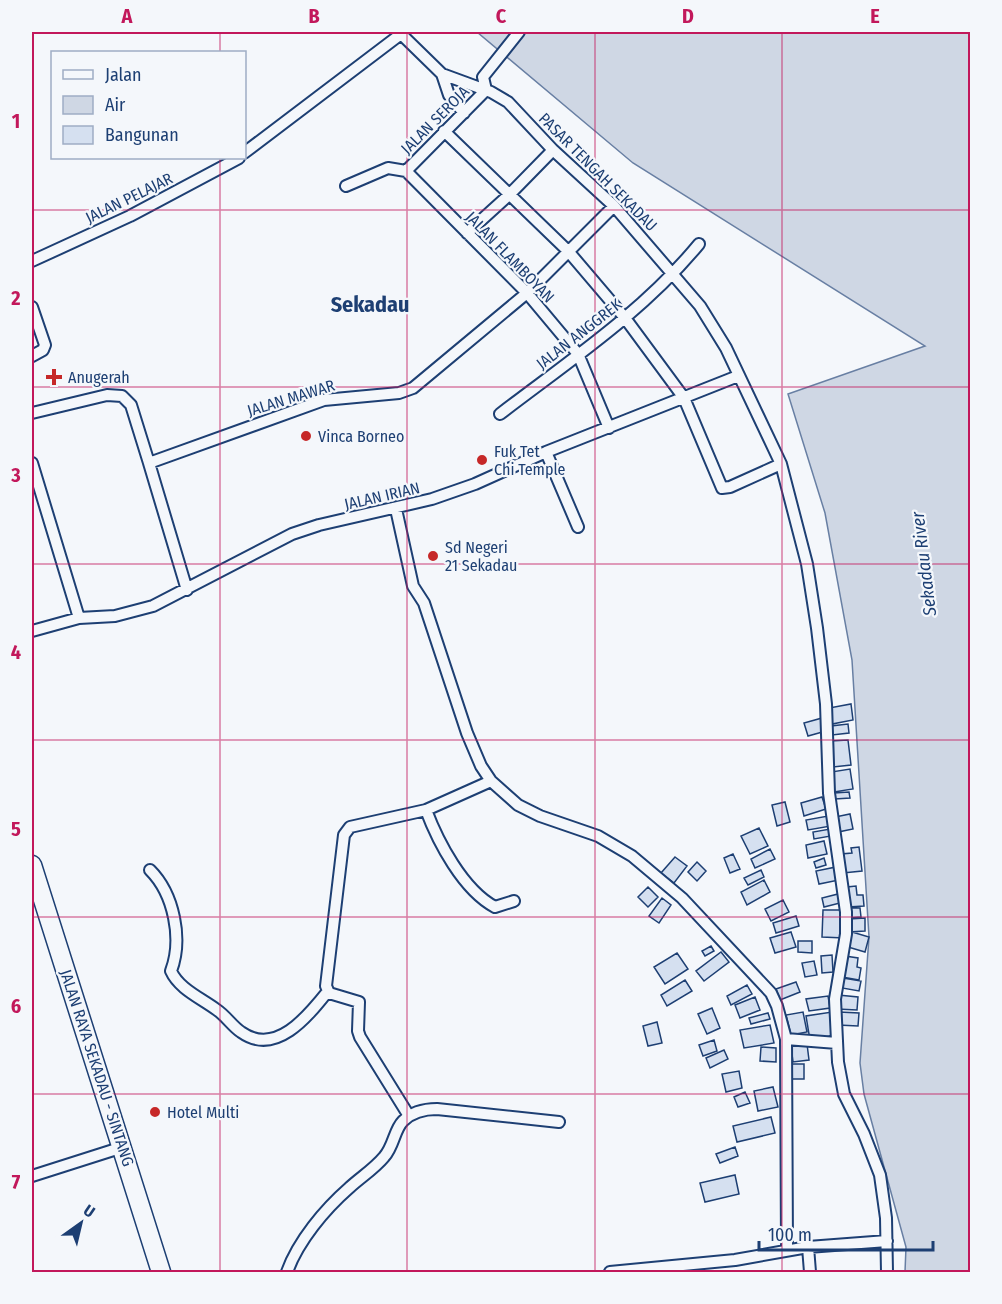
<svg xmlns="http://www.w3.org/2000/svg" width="1002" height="1304" viewBox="0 0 1002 1304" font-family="'Fira Sans Condensed',sans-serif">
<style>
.water{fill:#cfd7e4;stroke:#687fa3;stroke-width:1.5}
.building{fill:#d5e0f0;stroke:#1d3f73;stroke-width:1.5}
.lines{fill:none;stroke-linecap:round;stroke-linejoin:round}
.minor-casing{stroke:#1d3f73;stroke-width:14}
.trunk-casing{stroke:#1d3f73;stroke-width:21}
.minor{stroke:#f4f7fb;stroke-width:10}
.trunk{stroke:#f4f7fb;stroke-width:18}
.grid{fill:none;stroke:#c2185b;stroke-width:1.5;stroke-opacity:0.55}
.poi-dot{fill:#c62828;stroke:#f4f7fb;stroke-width:2}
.labels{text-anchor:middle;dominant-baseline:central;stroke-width:4.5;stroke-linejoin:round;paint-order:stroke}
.street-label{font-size:16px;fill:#1d3f73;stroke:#f4f7fb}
.poi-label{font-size:16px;fill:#1d3f73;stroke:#f4f7fb;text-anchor:start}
.water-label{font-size:18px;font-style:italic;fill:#1d3f73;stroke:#f4f7fb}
.district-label{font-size:22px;font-weight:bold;fill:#1d3f73;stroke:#f4f7fb}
.neatline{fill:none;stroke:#c2185b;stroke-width:2}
.grid-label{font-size:20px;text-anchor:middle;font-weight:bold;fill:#c2185b}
</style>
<rect width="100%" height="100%" fill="#f4f7fb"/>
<path class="water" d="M477,32h493v1240h-65l1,-25 -42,-153 -4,-31 9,-126 -17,-277 -27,-147 -37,-119 137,-48 -292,-183z"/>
<path class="building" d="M851,704l2,16 -21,4 -3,-16z
M822,718l4,13 -18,5 -4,-13z
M848,724l1,9 -17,2 -1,-9z
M848,740l3,25 -18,2 -3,-26z
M850,769l3,20 -19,3 -3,-20z
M849,792l1,6 -15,1 -1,-6z
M822,797l4,12 -22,7 -3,-13z
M785,802l5,20 -13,4 -5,-21z
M850,814l3,15 -15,3 -3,-15z
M828,816l3,10 -23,4 -2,-10z
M759,828l9,18 -18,8 -9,-18z
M830,829l1,7 -17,3 -1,-7z
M824,841l3,13 -19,4 -2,-13z
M859,847l3,24 -19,2 -2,-19 11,-1 -1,-5z
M770,849l5,10 -20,9 -4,-9z
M733,854l7,15 -10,4 -6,-15z
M675,857l12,9 -13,17 -13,-10z
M824,858l2,7 -10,3 -2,-6z
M697,862l9,9 -9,10 -9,-9z
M836,867l3,13 -20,4 -3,-13z
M761,870l3,7 -16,8 -4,-7z
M764,880l6,12 -23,13 -6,-13z
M856,886l1,9h6l1,11 -16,1 -1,-20z
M648,887l10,10 -10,10 -10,-10z
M838,894l2,9 -16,4 -2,-9z
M662,898l9,7 -12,18 -10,-7z
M783,900l6,12 -18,9 -6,-12z
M849,908h11l1,9 -12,1z
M823,910h21v28l-22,-1z
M796,916l3,10 -23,7 -3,-10z
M865,918v13l-16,1v-13z
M791,932l5,15 -21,6 -5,-15z
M852,932l17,5 -4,15 -17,-5z
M798,941h14v12l-14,-1z
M711,946l3,5 -9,5 -3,-5z
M721,952l8,10 -25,19 -8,-10z
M677,953l11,16 -23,15 -11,-17z
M832,955l1,17 -11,1 -1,-17z
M845,956l13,2 -1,9 4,1 -2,12 -17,-3z
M814,961l3,14 -12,2 -3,-14z
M843,978l18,3 -2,10 -17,-3z
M685,980l7,11 -25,15 -6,-11z
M796,982l4,10 -20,8 -4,-11z
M747,985l5,9 -21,11 -4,-9z
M838,995l20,2 -1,13 -20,-1z
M828,996l2,12 -21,3 -3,-12z
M755,997l5,13 -20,8 -5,-13z
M712,1008l8,20 -13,6 -9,-20z
M803,1012l4,20 -16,3 -5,-20z
M832,1012l4,23 -26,5 -4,-24z
M839,1012l20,1 -1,13 -20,-1z
M768,1013l2,6 -19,5 -2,-6z
M657,1022l5,21 -14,3 -5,-20z
M770,1025l4,18 -30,5 -4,-18z
M714,1040l3,11 -14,5 -4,-11z
M807,1044l2,16 -16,2 -2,-16z
M761,1047l15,1v14l-16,-1z
M724,1050l4,9 -18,9 -4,-10z
M792,1064h12v15h-12z
M739,1071l3,17 -16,4 -4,-18z
M773,1087l5,20 -20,4 -4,-20z
M745,1092l5,11 -12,4 -4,-10z
M771,1117l4,16 -38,9 -4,-16z
M735,1147l3,9 -18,7 -4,-9z
M735,1175l4,19 -34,8 -5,-19z"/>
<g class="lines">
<defs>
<path id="minor" d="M399,32l43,42 49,18 17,10 45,48 61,56 86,100 26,42 55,116 26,100 10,64 9,76 3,89 17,119v22l-11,65 3,63 6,32 20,40 16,41 6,43 1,54
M442,74l7,21 15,18
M486,90l-3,-13 36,-45
M444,131l124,120 57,67 59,80 38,90 8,-1 51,-23
M244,153l157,-119
M406,171l80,-81
M346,186l42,-18 18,3 121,122 51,61 31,74
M467,233l42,-38 44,-45
M32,261l98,-45 109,-58
M32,307l13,38 -2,5 -11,6
M32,413l75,-18 15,1 9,9 18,58 175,-63 75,-7 14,-5 114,-95 87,-87
M500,414c69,-53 143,-102 199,-170
M546,452l32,75
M32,463l47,155
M149,463l38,127
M396,509l17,77 11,17 43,130 14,33 10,15 27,24 22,11 58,20 34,20 50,42 89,95 6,13 9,33 1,210
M32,631l47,-13 36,-2 38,-10 139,-72 27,-9 113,-26 43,-15 71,-32 192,-76
M426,810c12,32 37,80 69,97l19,-6
M150,870c24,24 33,69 21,101 8,18 30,27 46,39 9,6 15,16 24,22 35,25 67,-16 87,-41
M786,1039l51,4
M409,1116l-49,-79 -2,-6 1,-29 -30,-9 -3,-7 18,-151 6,-8 76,-17 65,-29
M32,1176l91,-29
M808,1247l2,25
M287,1272c11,-31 38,-63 62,-84 12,-11 25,-19 35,-31 10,-11 10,-27 19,-36 9,-9 22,-12 34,-12l122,13
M610,1272l125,-12 73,-13 79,-6"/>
<path id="trunk" d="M32,865l129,407"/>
</defs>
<use href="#minor" class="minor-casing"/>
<use href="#trunk" class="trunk-casing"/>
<use href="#minor" class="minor"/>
<use href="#trunk" class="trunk"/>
</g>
<path class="grid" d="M220,32v20M407,32v1240M595,32v1240M782,32v1240M220,158v1114M32,210h938M32,387h938M32,564h938M32,740h938M32,917h938M32,1094h938"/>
<g class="poi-dot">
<path d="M51 368h6v6h6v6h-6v6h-6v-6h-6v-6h6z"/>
<circle cx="306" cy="436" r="6"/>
<circle cx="482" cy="460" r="6"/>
<circle cx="433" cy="556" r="6"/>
<circle cx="155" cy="1112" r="6"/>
</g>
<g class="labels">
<g class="street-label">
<text transform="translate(435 120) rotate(-45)">JALAN SEROJA</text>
<text transform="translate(598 172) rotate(45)">PASAR TENGAH SEKADAU</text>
<text transform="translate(129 198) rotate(-26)">JALAN PELAJAR</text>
<text transform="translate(510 257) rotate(46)">JALAN FLAMBOYAN</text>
<text transform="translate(579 334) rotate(-38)">JALAN ANGGREK</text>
<text transform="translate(291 398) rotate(-17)">JALAN MAWAR</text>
<text transform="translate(382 496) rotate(-13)">JALAN IRIAN</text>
<text transform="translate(97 1068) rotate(72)">JALAN RAYA SEKADAU - SINTANG</text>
</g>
<g class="poi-label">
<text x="68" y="377">Anugerah</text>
<text x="318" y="436">Vinca Borneo</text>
<text x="494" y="451">Fuk Tet<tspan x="494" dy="18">Chi Temple</tspan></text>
<text x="445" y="547">Sd Negeri<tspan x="445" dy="18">21 Sekadau</tspan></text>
<text x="167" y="1112">Hotel Multi</text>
</g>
<g class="water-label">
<text transform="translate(924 564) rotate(-97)">Sekadau River</text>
</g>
<g class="district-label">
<text x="370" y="304">Sekadau</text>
</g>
</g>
<rect width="1002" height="1304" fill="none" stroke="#f4f7fb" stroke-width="66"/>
<rect x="51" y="51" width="195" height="108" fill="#f4f7fb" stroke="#9eadc5" stroke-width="1.5"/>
<rect x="63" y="70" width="30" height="9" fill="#f4f7fb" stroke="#9eadc5" stroke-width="1.5"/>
<text x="105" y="81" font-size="18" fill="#1d3f73">Jalan</text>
<rect x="63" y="96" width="30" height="18" fill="#cfd7e4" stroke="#9eadc5" stroke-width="1.5"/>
<text x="105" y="111" font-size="18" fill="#1d3f73">Air</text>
<rect x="63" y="126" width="30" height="18" fill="#d5e0f0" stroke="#9eadc5" stroke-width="1.5"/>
<text x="105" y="141" font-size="18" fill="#1d3f73">Bangunan</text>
<g transform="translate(81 1223) rotate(34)" stroke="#f4f7fb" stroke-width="4.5" paint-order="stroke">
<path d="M0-4.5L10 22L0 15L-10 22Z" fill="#1d3f73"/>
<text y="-9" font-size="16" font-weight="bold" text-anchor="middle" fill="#1d3f73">U</text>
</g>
<path d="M759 1241v9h174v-9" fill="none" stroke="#1d3f73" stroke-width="3"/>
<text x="768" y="1241" font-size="18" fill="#1d3f73" stroke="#f4f7fb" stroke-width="4.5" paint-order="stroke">100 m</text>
<rect x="33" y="33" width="936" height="1238" class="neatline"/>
<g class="grid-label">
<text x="127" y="23">A</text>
<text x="314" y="23">B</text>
<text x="501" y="23">C</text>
<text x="688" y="23">D</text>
<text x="875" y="23">E</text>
<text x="16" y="128">1</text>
<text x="16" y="305">2</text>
<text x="16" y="482">3</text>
<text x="16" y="659">4</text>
<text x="16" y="836">5</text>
<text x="16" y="1013">6</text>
<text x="16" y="1189">7</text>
</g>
</svg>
